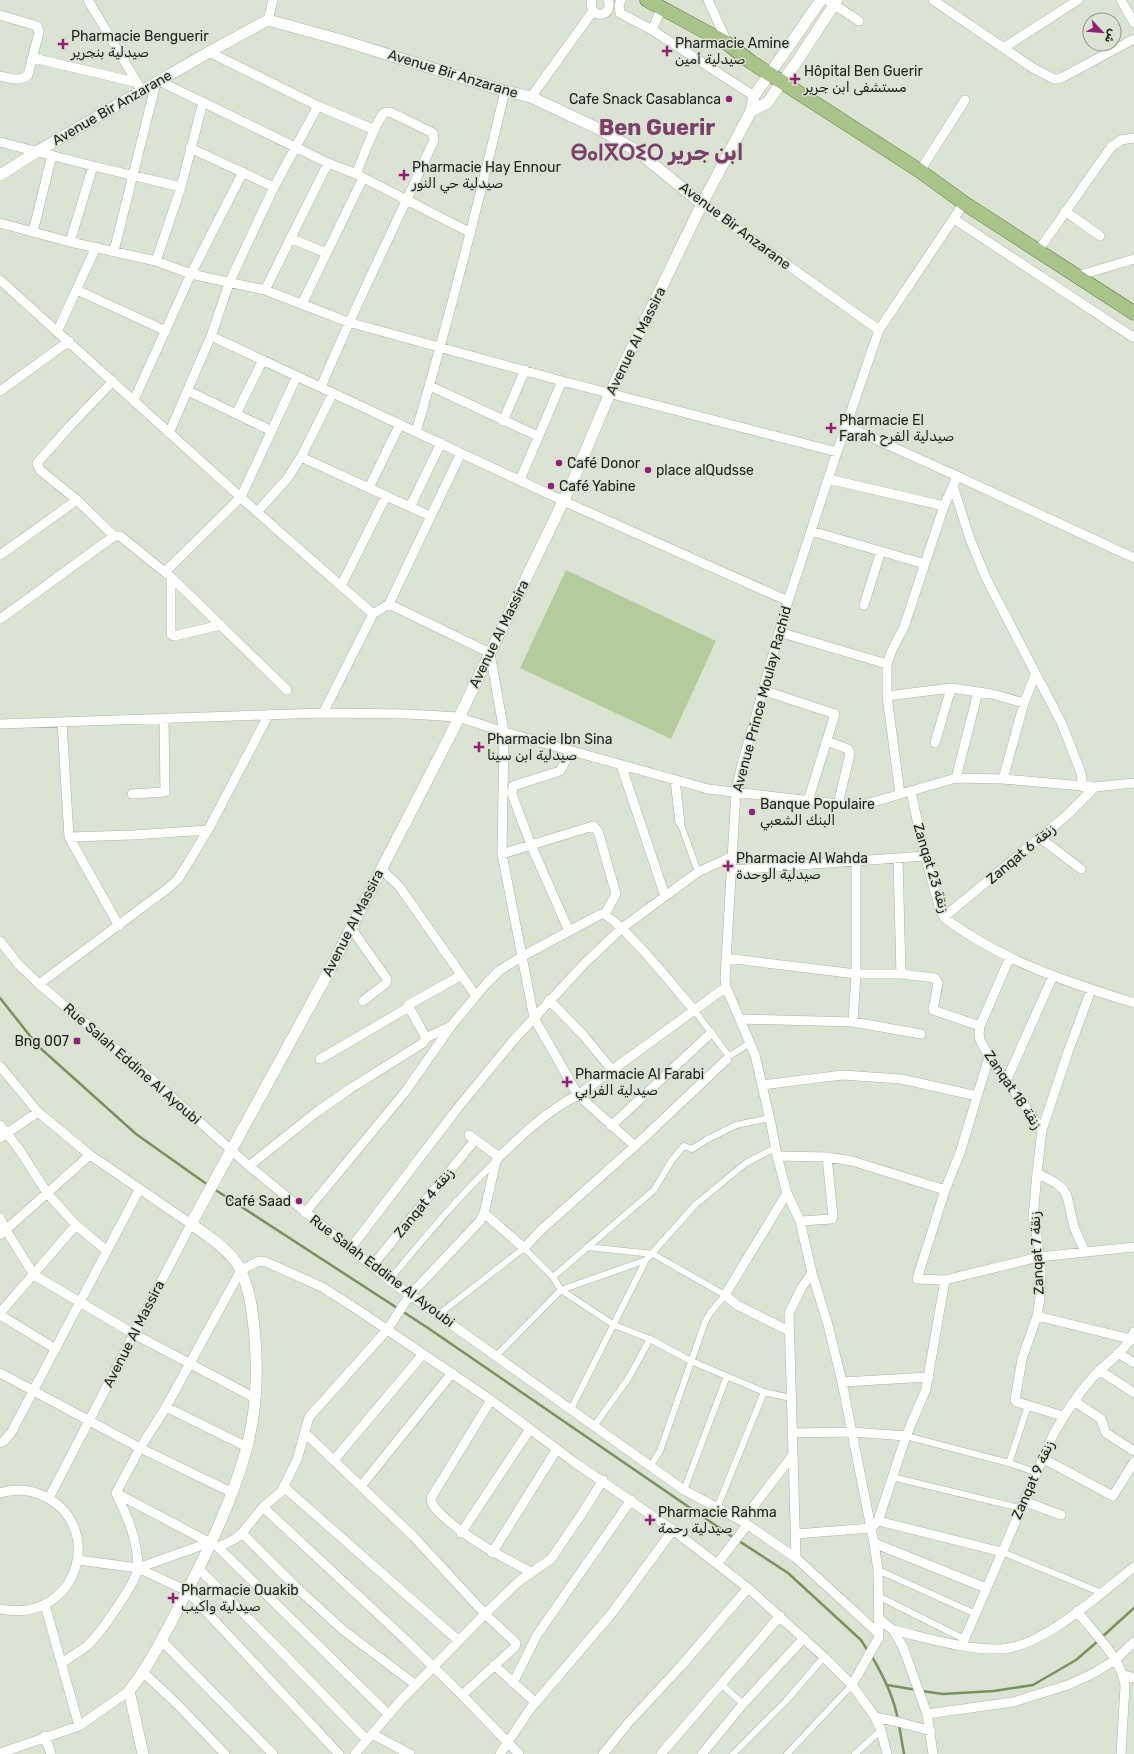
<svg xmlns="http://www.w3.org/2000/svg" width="1134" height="1754" viewBox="0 0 1134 1754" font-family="Rubik,Vazirmatn,'Noto Sans Tifinagh',sans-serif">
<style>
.green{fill:#b4cc9c}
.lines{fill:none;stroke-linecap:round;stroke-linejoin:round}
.stream{stroke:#78925e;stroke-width:2.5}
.pedestrian-casing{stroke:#acb5a5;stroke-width:7}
.minor-casing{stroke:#acb5a5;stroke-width:10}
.tertiary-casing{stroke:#acb5a5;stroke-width:12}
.primary-casing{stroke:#54732f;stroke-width:15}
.pedestrian{stroke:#fff;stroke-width:6}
.minor{stroke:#fff;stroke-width:9}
.tertiary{stroke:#fff;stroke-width:11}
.primary{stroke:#a9c488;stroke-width:14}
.poi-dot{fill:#961e79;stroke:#dbe4d3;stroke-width:1.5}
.labels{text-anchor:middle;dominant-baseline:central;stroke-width:3;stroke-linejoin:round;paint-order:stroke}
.poi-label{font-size:14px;fill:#21241e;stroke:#dbe4d3;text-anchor:start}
.street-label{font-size:14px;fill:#21241e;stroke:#dbe4d3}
.town-label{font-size:22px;font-weight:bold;fill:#7b3f69;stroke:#dbe4d3}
</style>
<rect width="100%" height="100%" fill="#dbe4d3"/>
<path class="green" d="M566,570l150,71 -45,98 -151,-71z"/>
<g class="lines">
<path class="stream" d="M0,998l38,48 98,88 72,51
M214,1189l214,139 306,210
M739,1541l49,32 73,67 7,11
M1102,1637l32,-29
M871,1655c12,20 23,42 27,65
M887,1685l30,5
M922,1691l21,3 51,-3 39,-6 43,-25 22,-19
M899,1725l5,29"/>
<defs>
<path id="pedestrian" d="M680,822l18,50
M694,1010l34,45v5h-2
M728,1057l22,-14
M587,1247l66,7 72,41 -15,18 -5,9 -45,129 -10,16
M553,1277l101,-87 18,-30 12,-14 8,3 14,-9 30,-15 34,-7
M389,1280c34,-40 68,-82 107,-119
M438,1315l86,-67 29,29 8,13 53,35 36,14 41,22 73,31 26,6
M496,1356l65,-66 85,-30
M571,1409l75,-149 49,-55 51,-42 29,-15
M594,1426l34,-47 22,-40
M906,1436l103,27 26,9
M1009,1463l19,-57
M892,1477l128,31
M684,1490l43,-114
M717,1508l47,-116
M1002,1552l100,41
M878,1570l98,44
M878,1596l86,43
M721,1684l22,20
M733,1754l53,-53 38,-44
M787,1754l65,-69
M855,1754l26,-24"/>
<path id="minor" d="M88,0l54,91
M592,0c-5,20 23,18 16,0
M621,0l-2,6 1,7 32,17 102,66
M708,0l20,44
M827,0l32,21
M933,0l100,68 21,11h4l5,-2 71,-38
M1121,0l13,23
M0,15l37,11 2,6 -11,43c-8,7 -18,3 -28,1
M268,20l5,-20
M652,30l10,-23
M1005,47l73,-47
M209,52l109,54 57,24
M33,58l102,24
M159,81l169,82 28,11 115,59
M531,97l62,-86
M0,142l93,24 88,21
M190,148l84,39
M920,171l45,-71
M702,204l177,126
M1065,211l35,25
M954,219l180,119
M0,223l70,19 86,19 35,13 74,16 83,32 214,59 275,71
M33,232l19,-77
M290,238l36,15
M70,242l23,-76
M114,251l42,-168
M1038,251l73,-104 10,-7 13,-2
M156,261l25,-74 22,-85
M1077,276l57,-17
M0,280l257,232 116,102
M77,290l89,41
M265,290l63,-127
M302,304l61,-126
M57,332l39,-85
M211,336l359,168 218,97
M113,381l-43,45 -33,37 3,7 37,30 37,36
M430,386l108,50
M321,387c35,-84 76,-164 113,-247l-1,-7 -43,-21c-3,0 -4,0 -6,1 -8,7 -23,50 -28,61
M0,391l69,-50
M188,391l84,40
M134,400l57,-126 52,-102
M236,414l27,-54
M503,421l22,-51
M846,426l111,50 177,82
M416,432c33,-113 62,-227 89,-341
M169,433l42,-97 19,-55 44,-94 44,-81
M301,457l129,59
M957,476l-4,10 17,53 16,39 76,146 19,49 2,14
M828,479l116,27
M520,480l42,-99
M369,488l31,-64
M410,507l31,-64
M257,512l30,-33 14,-22 32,-64
M811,531l114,33
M0,555l77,-55
M165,572l76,-75 56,-121
M171,577v57l3,2 47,-11
M341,586l45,-90
M389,604l101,49 14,79 -2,122 32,164 44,77 57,51
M864,605l17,-54
M0,619l114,-83h6l51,41 116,113
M779,632l108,32
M762,690l73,24 -27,87
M887,696l64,-8 41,6 32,9
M323,713l50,-99 16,-10 72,-151
M62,722l7,115 50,89
M0,724l323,-11 85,1 50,3 46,15 204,57 130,15h28l90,-26 47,1 92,8 39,-4
M826,741l22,8 2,5 -12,50
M935,743l16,-55
M621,765l44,131
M956,778l22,-86
M1003,779l21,-76 11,-28
M675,780l5,42
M911,792l14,64 15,53 4,8 6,5c55,40 120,61 184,81
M132,794l33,-2 -1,-73
M900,794l-13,-98v-32l5,-14 12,-23 40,-121 9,-20
M69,837l64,-2 75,-5
M1040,838l41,31
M502,854l91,-28 5,5 18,63 -11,20
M898,859l3,115
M381,869l18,17 77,110
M732,870l193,-14
M944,917l122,-101 29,-29
M351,928l36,51 -2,5 -22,17
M569,931l-38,-86 -19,-51 1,-8 47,-15 11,-20
M0,941l19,24 20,19 125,106 85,76 140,114 295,210 58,31 54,37 83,76
M1010,957l-30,69 -1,7 1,7 9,17 53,73 -5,43 19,10 7,6 4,7 7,31 11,25
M726,958l130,16h45l34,4 3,5 -5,27 47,16
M39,984l128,-95 11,-10 7,-11 23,-38 61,-116
M549,1000l35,36 28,34
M740,1019l113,3 68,12
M853,1022l3,-48v-112
M426,1038l25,-12
M989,1057l-29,96 -15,37 -28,89 28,1 94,-23 95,-10
M320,1059l89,-52
M0,1066l38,46 52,43 101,69 -142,274
M1007,1079l46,-103
M762,1085l80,-10 59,4 76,17
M0,1125l19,24 28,44 29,32 31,26
M611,1126l100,-93
M1042,1130l26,-78 23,-62
M469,1135l30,22
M0,1138l38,-26
M777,1156l50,1 25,4 93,29
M249,1166l69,-55 33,-23 72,-45 3,-5 -18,-33 52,-29
M1037,1173l-4,45 4,19 4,33 -1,28 -3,18 -15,43 -7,41 2,2 46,14
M787,1193l-62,102 12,10 52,26
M305,1213l100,-121 47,-67 34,-41 13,-13 22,-14 80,-43c14,-1 80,81 93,96
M484,1213l40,35 17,-18 94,-84 91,-86
M0,1218l6,12 28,45 100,59 121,64
M800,1221l32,-2 1,-3 -6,-59
M0,1235l90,-80
M350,1249l107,-140 54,-66 74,-80 37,-35 76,-56 35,-16
M372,1266l103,-126
M812,1273l16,52 14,57 32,161 4,27 1,67 -27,48 23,32 6,13 6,24
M0,1313l76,-88
M0,1315l56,34
M1037,1316l97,24
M1118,1353l16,10
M1099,1370l35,23
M0,1373l140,75 91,44
M842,1382l87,-5
M491,1400l-60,98c0,8 9,15 14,20 26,23 55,38 86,54
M1074,1401l27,18 5,14 28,18
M166,1407l81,40
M305,1433l108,103 72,78 31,29 -1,4 -53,48
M792,1433l60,-1 54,4
M0,1443l4,-2 7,-8 128,-243
M1042,1458l71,38 21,-34
M334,1460l89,-106
M361,1486l91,-113
M284,1487l175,154
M0,1493c13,-4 26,-4 39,1 69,27 41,131 -39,115
M116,1493l24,-45 26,-41 75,-137 18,-9 7,1 56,25 36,23 133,90 83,62 99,68 75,58 76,69 28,28
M116,1493l102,54 17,-8 7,-6 21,-26 18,-15 16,-32 12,-43 78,-87 23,-35 70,-74 4,-8 12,-52 3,-4c24,-23 49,-47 79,-62l148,-108
M1023,1501l38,14
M263,1507l143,133 56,55 57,59
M742,1521l51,-66
M878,1521l124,31
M242,1533l54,54 47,43 73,55
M461,1533l69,-104
M796,1534l75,-6 7,-7 28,-85 20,-47 19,-109
M874,1543l112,45
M218,1547l171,168
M492,1553l65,-104
M796,1558l-7,-245 13,-26 10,-14 -12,-52 -13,-28 -10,-37 -6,-32 -16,-69 -29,-68 -1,-9 11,-186 5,-24 47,-167 49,-149 42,-122 85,-127
M78,1560l60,8 49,23 152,163
M718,1563l29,-38
M138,1568l73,-26
M199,1569l78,78 90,93
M45,1605l34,121
M1077,1611c16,21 45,48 48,75l-4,68
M878,1618l15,12 10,17 24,67 86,-12 55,-17 26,-12 21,-13 19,-18
M893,1630c35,8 72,20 108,19 42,-2 100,-56 133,-82
M161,1640l112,114
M962,1645l91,-210c11,-20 24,-40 40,-58 13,-14 33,-26 41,-45
M62,1663c8,-6 17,-11 25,-17 12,-11 51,-65 51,-80 -1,-28 -10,-48 -22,-73
M494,1665l42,38
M144,1673l34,32 47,49
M1124,1675l10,3
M513,1683l24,-48 94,-135
M927,1714l6,40
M875,1717l23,5 33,9
M372,1734l38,20
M45,1736l6,18
M0,1753l79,-27 50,-35
M355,1754l47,-55 83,-85 33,-32 33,-23 30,-44 22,-35
M500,1754l30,-45 82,-96 61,-83
M603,1754l26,-32 52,-56 67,-78
M661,1754l119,-138
M702,1754l41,-50 61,-66"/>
<path id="tertiary" d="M751,111l16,-8 31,-43 39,-60
M0,175l38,-24 171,-99 59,-32 73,20 164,51 26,6 68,32 38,22 65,53
M143,1754l-14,-63c21,-26 35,-56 51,-86 26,-50 52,-103 67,-158 9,-35 11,-72 8,-108 -2,-23 -4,-46 -14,-68 -8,-19 -33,-35 -50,-47l139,-255 121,-235 121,-251 38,-90 92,-189 49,-93 3,-15 67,-96"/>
<path id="primary" d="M647,0l81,44 23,18 169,109 44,32 170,110"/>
</defs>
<use href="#pedestrian" class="pedestrian-casing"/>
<use href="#minor" class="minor-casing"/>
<use href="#tertiary" class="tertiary-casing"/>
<use href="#primary" class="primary-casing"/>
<use href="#pedestrian" class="pedestrian"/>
<use href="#minor" class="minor"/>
<use href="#tertiary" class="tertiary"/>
<use href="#primary" class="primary"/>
</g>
<g class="poi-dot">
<path d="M61 38h4v4h4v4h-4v4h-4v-4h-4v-4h4z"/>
<path d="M665 45h4v4h4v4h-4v4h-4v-4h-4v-4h4z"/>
<path d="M793 73h4v4h4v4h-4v4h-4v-4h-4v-4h4z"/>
<circle cx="729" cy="99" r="4"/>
<path d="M402 169h4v4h4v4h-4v4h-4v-4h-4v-4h4z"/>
<path d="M829 422h4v4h4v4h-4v4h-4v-4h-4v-4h4z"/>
<circle cx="559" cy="463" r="4"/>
<circle cx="648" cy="470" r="4"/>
<circle cx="551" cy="486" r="4"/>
<path d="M477 741h4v4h4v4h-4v4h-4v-4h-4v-4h4z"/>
<circle cx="752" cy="812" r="4"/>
<path d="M726 860h4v4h4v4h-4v4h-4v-4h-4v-4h4z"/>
<rect x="73" y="1037" width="8" height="8" rx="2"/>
<path d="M565 1076h4v4h4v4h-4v4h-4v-4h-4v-4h4z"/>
<circle cx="299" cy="1201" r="4"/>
<path d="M648 1514h4v4h4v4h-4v4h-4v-4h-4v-4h4z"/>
<path d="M171 1592h4v4h4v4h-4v4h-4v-4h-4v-4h4z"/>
</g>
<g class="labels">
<g class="poi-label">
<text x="71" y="36">Pharmacie Benguerir<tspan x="71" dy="16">صيدلية بنجرير</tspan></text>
<text x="675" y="43">Pharmacie Amine<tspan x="675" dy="16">صيدلية أمين</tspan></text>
<text x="804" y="71">Hôpital Ben Guerir<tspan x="804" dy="16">مستشفى ابن جرير</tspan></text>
<text x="721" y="99" text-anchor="end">Cafe Snack Casablanca</text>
<text x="412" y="167">Pharmacie Hay Ennour<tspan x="412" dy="16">صيدلية حي النور</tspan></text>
<text x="839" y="420">Pharmacie El<tspan x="839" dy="16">Farah صيدلية الفرح</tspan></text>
<text x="567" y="463">Café Donor</text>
<text x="656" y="470">place alQudsse</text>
<text x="559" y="486">Café Yabine</text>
<text x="487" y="739">Pharmacie Ibn Sina<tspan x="487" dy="16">صيدلية ابن سينا</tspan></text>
<text x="760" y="804">Banque Populaire<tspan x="760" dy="16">البنك الشعبي</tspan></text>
<text x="736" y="858">Pharmacie Al Wahda<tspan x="736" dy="16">صيدلية الوحدة</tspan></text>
<text x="69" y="1041" text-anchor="end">Bng 007</text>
<text x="575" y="1074">Pharmacie Al Farabi<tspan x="575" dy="16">صيدلية الفرابي</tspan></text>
<text x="291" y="1201" text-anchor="end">Café Saad</text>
<text x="658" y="1512">Pharmacie Rahma<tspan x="658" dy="16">صيدلية رحمة</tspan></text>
<text x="181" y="1590">Pharmacie Ouakib<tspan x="181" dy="16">صيدلية واكيب</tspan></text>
</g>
<g class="street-label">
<text transform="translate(453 74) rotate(17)">Avenue Bir Anzarane</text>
<text transform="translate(112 108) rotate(-30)">Avenue Bir Anzarane</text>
<text transform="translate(735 226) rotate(37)">Avenue Bir Anzarane</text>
<text transform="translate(636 341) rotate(-64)">Avenue Al Massira</text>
<text transform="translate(499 634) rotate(-64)">Avenue Al Massira</text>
<text transform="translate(762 699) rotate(-75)">Avenue Prince Moulay Rachid</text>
<text transform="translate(1021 854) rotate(-40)">Zanqat 6 زنقة</text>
<text transform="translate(931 868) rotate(73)">Zanqat 23 زنقة</text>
<text transform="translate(353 923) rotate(-63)">Avenue Al Massira</text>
<text transform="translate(132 1064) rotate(41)">Rue Salah Eddine Al Ayoubi</text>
<text transform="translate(1013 1090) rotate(56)">Zanqat 18 زنقة</text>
<text transform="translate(424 1203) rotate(-51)">Zanqat 4 زنقة</text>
<text transform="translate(1037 1253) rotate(-93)">Zanqat 7 زنقة</text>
<text transform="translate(382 1271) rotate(37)">Rue Salah Eddine Al Ayoubi</text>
<text transform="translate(134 1334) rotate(-63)">Avenue Al Massira</text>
<text transform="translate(1033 1480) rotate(-66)">Zanqat 9 زنقة</text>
</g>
<g class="town-label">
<text x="657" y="127">Ben Guerir<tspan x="657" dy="25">ⴱⴰⵏⴳⵔⵉⵔ ابن جرير</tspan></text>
</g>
</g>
<g transform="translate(1102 32) rotate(116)"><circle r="19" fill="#dbe4d3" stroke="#91978b"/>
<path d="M0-3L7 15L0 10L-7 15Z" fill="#961e79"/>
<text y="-6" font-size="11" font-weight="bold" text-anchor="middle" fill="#21241e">ش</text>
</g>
</svg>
